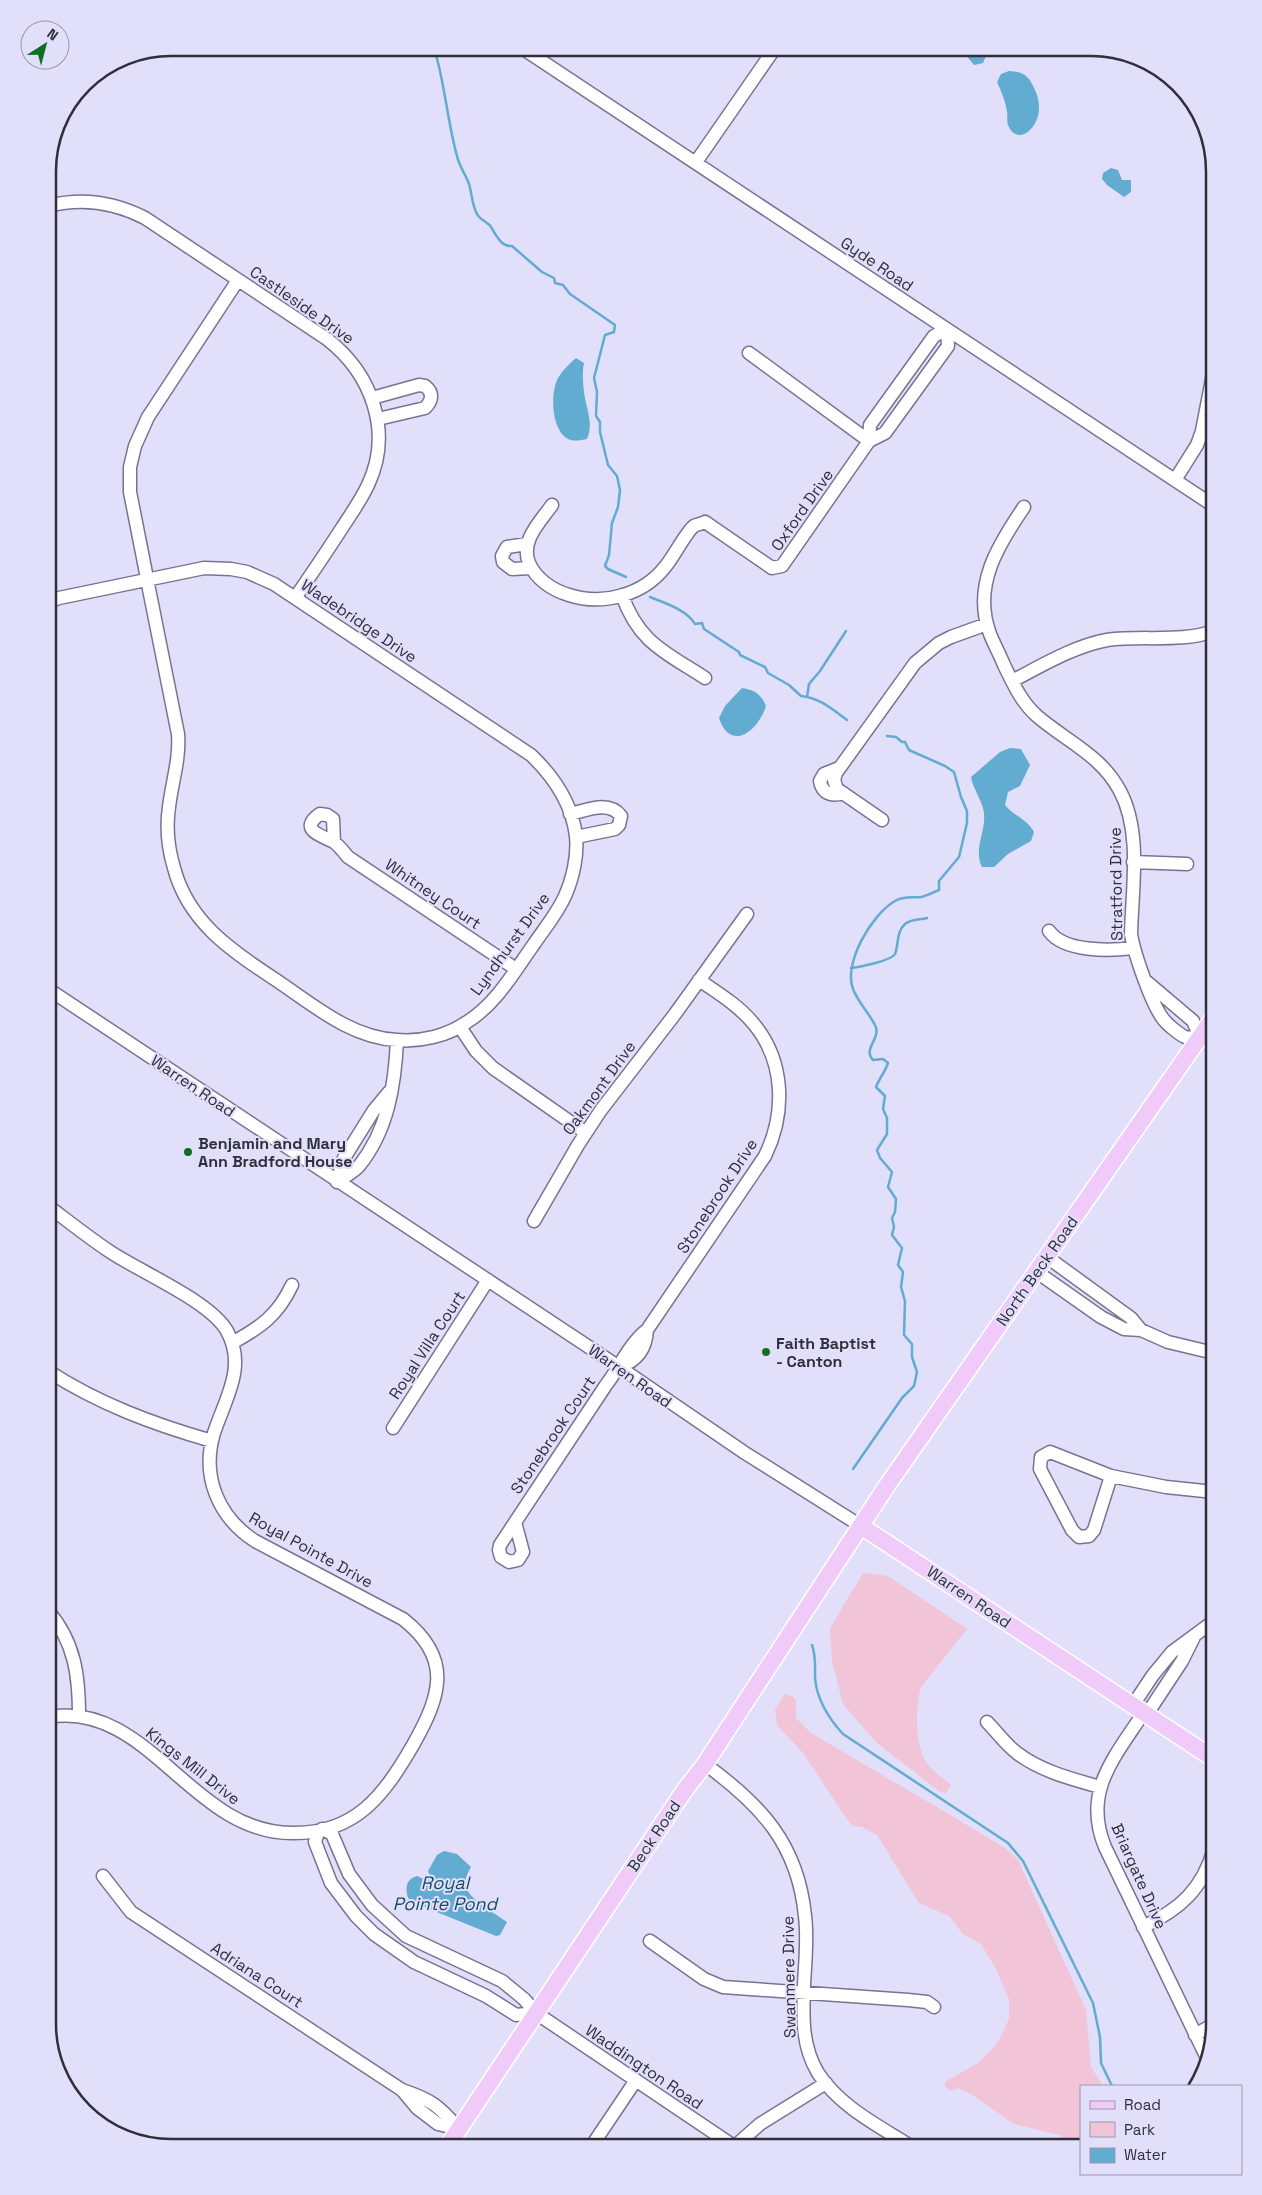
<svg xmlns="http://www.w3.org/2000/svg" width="1262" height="2195" viewBox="0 0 1262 2195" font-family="'Space Grotesk',sans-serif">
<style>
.green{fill:#f1c4d8}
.water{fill:#62abd1}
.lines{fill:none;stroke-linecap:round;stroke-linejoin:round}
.stream{stroke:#62abd1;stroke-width:2.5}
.minor-casing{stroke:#777391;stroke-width:15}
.major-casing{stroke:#fff;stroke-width:19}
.minor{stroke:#fff;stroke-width:12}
.major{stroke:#f0caf8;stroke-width:16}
.poi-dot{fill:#0d7121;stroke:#e2dffa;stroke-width:2}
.labels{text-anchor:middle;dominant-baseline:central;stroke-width:4;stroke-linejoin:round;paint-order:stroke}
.street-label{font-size:16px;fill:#302e3b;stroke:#e2dffa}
.poi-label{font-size:16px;font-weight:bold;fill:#302e3b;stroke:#e2dffa;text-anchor:start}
.water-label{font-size:18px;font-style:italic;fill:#144f6a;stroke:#e2dffa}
.rim{fill:none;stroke:#302e3b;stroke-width:2.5}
</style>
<rect width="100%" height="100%" fill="#e2dffa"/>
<path class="green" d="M863,1573l25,3 79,53 -46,58c-6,21 -7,64 9,80 6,7 15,12 21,18l-5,8 -6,-1 -63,-49 -34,-39 -11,-43 -2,-33z
M784,1694l8,2 4,4v18l15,15 151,89 43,26 13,12 68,150 5,57 12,19h-22v61l-22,-12 -45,-11 -43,-30 -13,-6 -7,3 -6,-4v-5l33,-19 19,-19 12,-25v-20l-13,-30 -15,-25 -18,-10 -14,-18 -30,-13 -42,-68 -15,-8 -9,-1 -7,-8 -43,-65 -26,-28 -2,-15z"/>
<path class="water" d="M960,48h29l-6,15 -9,2z
M1009,71c15,1 20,5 26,19 15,32 -16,59 -26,37 -3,-5 -1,-11 -2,-15 -1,-10 -6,-21 -10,-30l4,-8z
M1111,168l7,2 4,10h9v12l-7,5 -17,-12 -5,-6 1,-6z
M576,358l8,5c-2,10 -1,19 0,29 2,17 10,30 3,47 -6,1 -13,3 -19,0 -17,-9 -18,-46 -10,-61 5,-8 11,-14 18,-20z
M742,688c13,2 19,6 24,18 -7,23 -35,48 -47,12l6,-12z
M1010,748l11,1 9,16 -10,21 -12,6 -3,13c9,11 22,14 29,27l-3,9 -23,13 -14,13h-12c-9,-18 4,-35 2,-54 -1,-11 -11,-24 -13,-36l29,-25z
M444,1851l13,3 14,13c-3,6 -7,12 -5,19 2,13 30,28 41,36l-7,13 -4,1 -79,-32 -9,-6c-3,-10 -2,-19 9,-22l9,4 4,-4 -2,-5 9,-16z"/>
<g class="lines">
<path class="stream" d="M434,48c11,35 13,72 23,108 2,10 9,19 12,28 3,10 3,21 8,30 3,6 11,8 14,13 5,8 10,20 21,19l30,26 12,6 1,5 8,2 7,9 45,31 -1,7 -9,3 -11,43 3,14 -1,24 4,6v10l8,33 9,11 3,14 -2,17 -6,16 -3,32 -4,11 3,3 18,8
M650,597c15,6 37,13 45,27l7,-1 2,6 35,23 1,3 25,12 3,6 21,12 12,11c19,2 31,13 46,24
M807,697l2,-13 11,-13 26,-40
M48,826l3,11
M851,968c8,-1 40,-7 44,-14 4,-10 1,-22 10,-30 6,-5 15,-4 22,-6
M853,1469l49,-71 12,-12 3,-14 -5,-15v-13l-8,-9 1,-34 -4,-14 2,-15 -5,-7 4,-17 -10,-13 2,-8 -2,-9 3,-6 1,-13 -8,-12 4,-15 -12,-14 -3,-8 10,-16v-16l-4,-9 2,-13 -9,-9c3,-8 9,-15 12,-24l-5,-4 -10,1c-11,-11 9,-22 2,-35 -6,-12 -17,-23 -22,-36 -10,-26 19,-75 42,-88 8,-5 17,-3 26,-4 6,-1 13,-5 18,-7v-9l20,-24 8,-34v-12l-6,-14 -7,-25 -9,-6 -36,-16 -4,-8h-3l-6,-5 -9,-1
M812,1645c4,11 3,20 3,32 1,21 14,42 28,57l165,109 15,18 70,142 7,34 1,26 11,23"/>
<defs>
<path id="minor" d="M522,48l692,458
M696,162l79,-114
M48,206c35,-9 66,-4 97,12l182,121c45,35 66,93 41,146 -7,15 -17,29 -26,43 -15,23 -31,47 -47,70
M749,353l120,88
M372,398l47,-13 6,1c9,7 7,15 0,22l-47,11
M1175,480l22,-35 5,-14 12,-62
M552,505c-12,17 -32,36 -23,58 7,16 23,27 40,32 34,11 74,0 96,-28 8,-9 21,-35 29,-41 3,-2 8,-2 11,-4l67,46 10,-2 87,-125 16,-8 63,-87 -1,-17 -13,7 -64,89 -1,16
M1024,507c-26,38 -52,79 -34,127 4,10 10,21 14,31 9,18 17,37 33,51 29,25 64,39 83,75 22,41 12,98 11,143 3,19 21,72 33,86 4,5 15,14 21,17 4,1 11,0 15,0l-7,-16 -46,-39
M527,544l-20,3 -5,9 1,6 9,7 19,-1
M622,595c17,48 43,57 83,83
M48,602l11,-4 145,-30 27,1 16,3 27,12 257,171c23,22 41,48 45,81 2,19 -3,42 -11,60 -8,18 -21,33 -31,48 -20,28 -38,60 -67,78 -20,14 -46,20 -70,18 -47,-2 -86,-37 -124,-62 -43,-28 -85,-57 -99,-110 -6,-20 -8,-41 -5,-61 3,-25 11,-48 9,-73l-29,-145 -4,-21 -15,-76v-25l5,-21 13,-29 90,-137
M1012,681c29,-15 62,-35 95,-41 35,-5 74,3 107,-9
M839,768l-15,6 -4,7c2,12 11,16 23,12
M570,814c17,-4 39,-14 51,2l-2,9 -4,4 -39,8
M882,820l-45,-31 -3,-9 2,-7 79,-110 24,-20 12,-6 36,-13
M334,842l-1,-23 -6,-4 -7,-1c-23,16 3,22 14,28 5,4 10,10 14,15l168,112
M1133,862l54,2
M1049,931c15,21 60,20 84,17
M48,989l571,378 126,86 116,73
M460,1027l16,24 17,17 93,65
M337,1182c7,-5 17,-10 22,-16 29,-36 36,-81 38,-126
M337,1182l7,-24 30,-48 15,-18
M534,1221l44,-76 23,-35 74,-96 72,-100
M1047,1257l84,61 10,12 27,12 46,11
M1037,1272l64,45 23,12 17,1
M232,1343c29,-16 46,-28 60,-58
M619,1367c18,-6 27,-18 28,-37
M48,1371c51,33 105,53 164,70
M393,1428l95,-148
M1050,1452l61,24 -17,54 -5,6 -10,1 -7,-7 -32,-61 1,-12z
M1111,1476l55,11 48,5
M515,1522l8,30 -5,8 -9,2 -8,-5 -2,-7 1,-5 106,-160c14,-18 23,-41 41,-55l118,-174c21,-43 20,-95 -12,-133 -15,-18 -35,-30 -54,-43
M48,1611c27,31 31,65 31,105
M1133,1705l20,-30 19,-23 42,-31
M1144,1712c-29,45 -62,79 -39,135l100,207
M1147,1714l35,-53 12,-24
M48,1717c101,-17 143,116 244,116 64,1 92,-38 121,-88 27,-48 41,-86 -10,-126l-148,-78c-37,-24 -54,-65 -41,-108 11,-34 33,-66 13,-102 -17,-30 -87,-59 -118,-80 -21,-14 -41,-30 -61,-45
M987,1722c10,10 19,23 30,31 23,18 55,26 83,34
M705,1764c56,41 93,80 100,152 3,23 0,46 -1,69 -1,30 -3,60 14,88 22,34 61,53 94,74
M322,1829l10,5 17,40 23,31 34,31 96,45 22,18 12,14 199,134
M322,1829l-4,3 -3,10 16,41 25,33 18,18 40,28 72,34 30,19 20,-2
M103,1876l28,36 271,178c30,10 37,16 57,39
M1143,1927c37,-18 59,-37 71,-78
M650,1941l54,38 19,8 185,13 19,2 7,5
M1195,2035l19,-11
M402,2090l15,18 21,16 21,5
M513,2146l2,1
M591,2147l45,-67
M734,2147l26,-23 66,-41"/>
<path id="major" d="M861,1526l353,233
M447,2147l237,-356 21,-27 181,-277 328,-470"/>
</defs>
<use href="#minor" class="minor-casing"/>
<use href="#major" class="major-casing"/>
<use href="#minor" class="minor"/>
<use href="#major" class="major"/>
</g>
<g class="poi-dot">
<circle cx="188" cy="1152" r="5"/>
<circle cx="766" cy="1352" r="5"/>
</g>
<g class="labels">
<g class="street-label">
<text transform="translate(877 264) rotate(34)">Gyde Road</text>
<text transform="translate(302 305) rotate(35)">Castleside Drive</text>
<text transform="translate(802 510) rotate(-55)">Oxford Drive</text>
<text transform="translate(359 621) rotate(34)">Wadebridge Drive</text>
<text transform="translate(1116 884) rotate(-91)">Stratford Drive</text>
<text transform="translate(433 894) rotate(34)">Whitney Court</text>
<text transform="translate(510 944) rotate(-54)">Lyndhurst Drive</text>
<text transform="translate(193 1086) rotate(34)">Warren Road</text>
<text transform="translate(599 1088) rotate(-54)">Oakmont Drive</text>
<text transform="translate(717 1196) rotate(-57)">Stonebrook Drive</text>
<text transform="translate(1037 1271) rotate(-55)">North Beck Road</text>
<text transform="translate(427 1345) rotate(-57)">Royal Villa Court</text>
<text transform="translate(630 1376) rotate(35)">Warren Road</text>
<text transform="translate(553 1435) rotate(-56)">Stonebrook Court</text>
<text transform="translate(311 1550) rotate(29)">Royal Pointe Drive</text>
<text transform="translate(969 1597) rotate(34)">Warren Road</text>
<text transform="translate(193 1766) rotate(38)">Kings Mill Drive</text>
<text transform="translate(654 1836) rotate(-56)">Beck Road</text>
<text transform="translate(1139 1876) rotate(66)">Briargate Drive</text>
<text transform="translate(257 1975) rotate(33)">Adriana Court</text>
<text transform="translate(789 1977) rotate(-91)">Swanmere Drive</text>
<text transform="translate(644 2067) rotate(34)">Waddington Road</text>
</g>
<g class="poi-label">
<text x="198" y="1143">Benjamin and Mary<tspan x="198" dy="18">Ann Bradford House</tspan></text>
<text x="776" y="1343">Faith Baptist<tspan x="776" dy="18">- Canton</tspan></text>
</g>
<g class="water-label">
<text x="445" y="1882">Royal<tspan x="445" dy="21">Pointe Pond</tspan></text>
</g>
</g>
<path d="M0 0H1262V2195H0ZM171 56H1091A115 115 0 0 1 1206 171V2024A115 115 0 0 1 1091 2139H171A115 115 0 0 1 56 2024V171A115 115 0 0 1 171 56Z" fill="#e2dffa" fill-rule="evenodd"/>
<path class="rim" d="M171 56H1091A115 115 0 0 1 1206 171V2024A115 115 0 0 1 1091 2139H171A115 115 0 0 1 56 2024V171A115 115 0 0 1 171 56Z"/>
<rect x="1080" y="2085" width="162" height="90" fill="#e2dffa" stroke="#9b98ae"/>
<rect x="1090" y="2101" width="25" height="8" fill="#f0caf8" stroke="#9b98ae"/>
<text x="1124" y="2110" font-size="15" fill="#302e3b">Road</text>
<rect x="1090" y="2122" width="25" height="15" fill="#f1c4d8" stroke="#9b98ae"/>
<text x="1124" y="2135" font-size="15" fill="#302e3b">Park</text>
<rect x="1090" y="2148" width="25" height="15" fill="#62abd1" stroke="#9b98ae"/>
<text x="1124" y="2160" font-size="15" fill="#302e3b">Water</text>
<g transform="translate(45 45) rotate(36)"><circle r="24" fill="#e2dffa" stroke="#9b98ae"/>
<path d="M0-4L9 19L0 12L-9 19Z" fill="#0d7121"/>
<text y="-8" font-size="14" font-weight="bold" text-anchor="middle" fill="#302e3b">N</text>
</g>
</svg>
